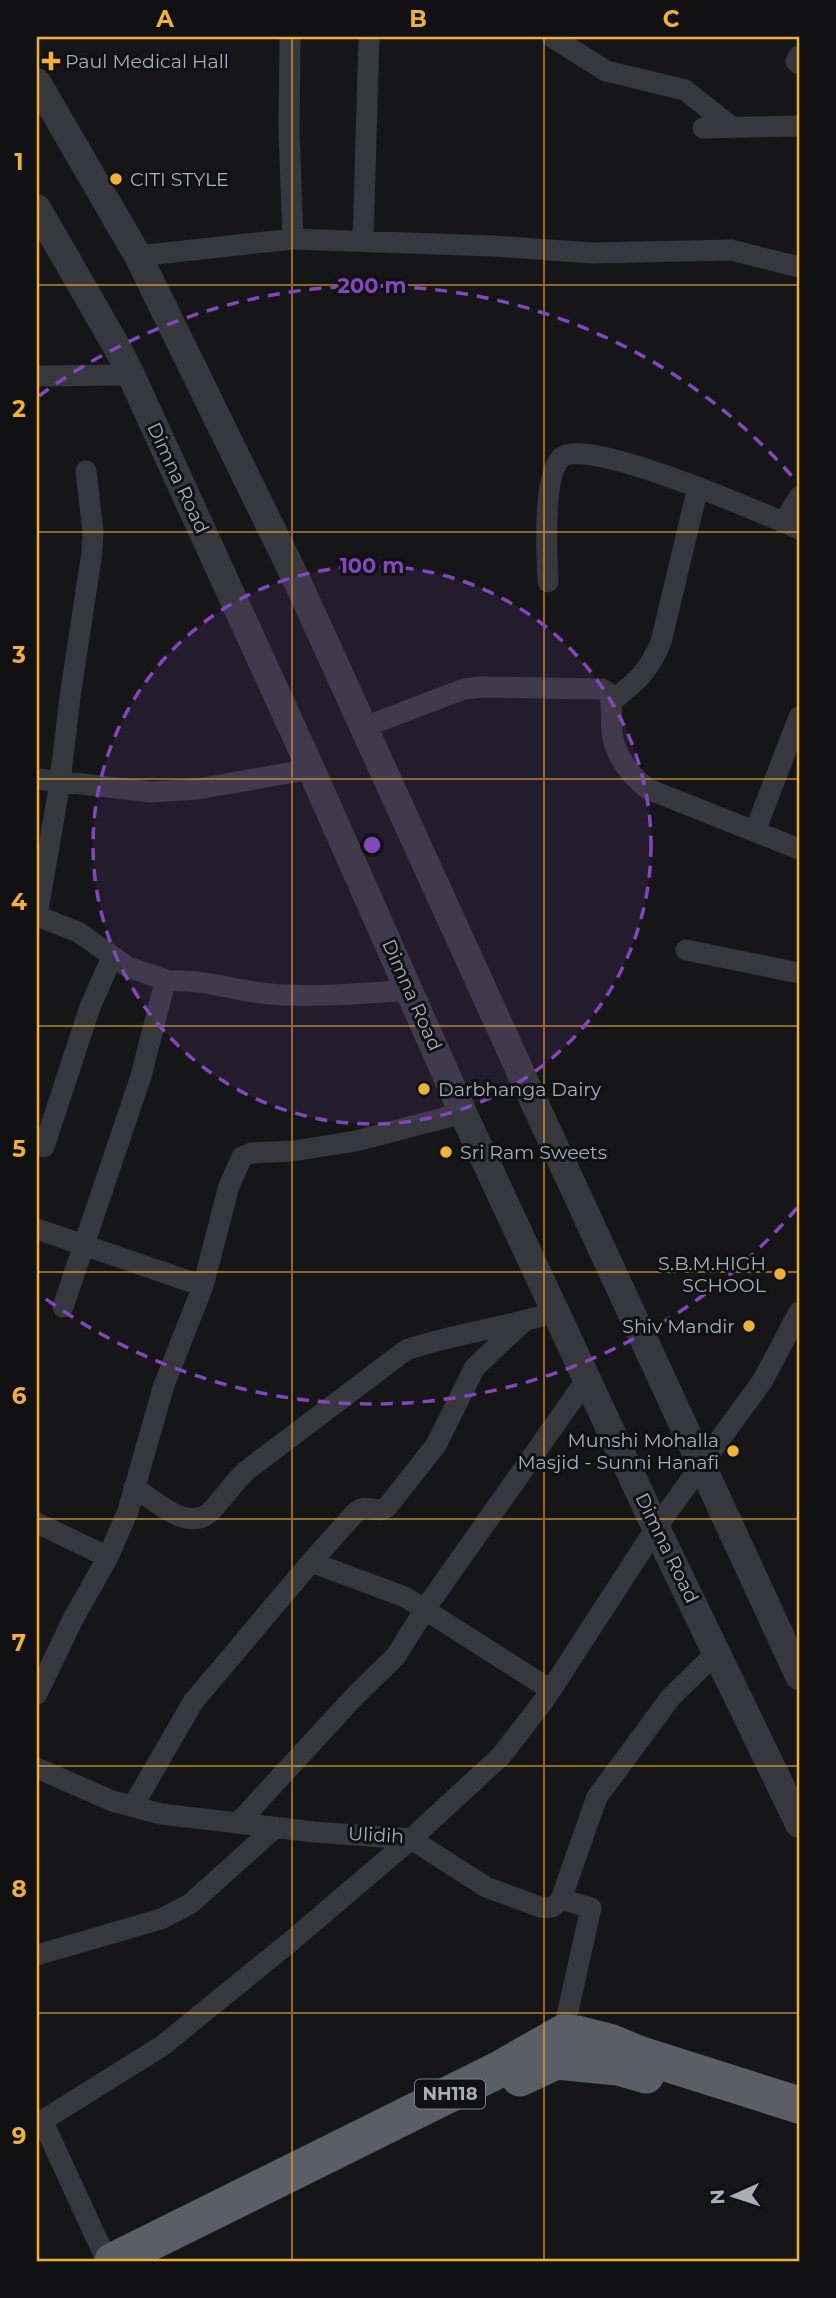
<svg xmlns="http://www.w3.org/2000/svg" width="836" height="2298" viewBox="0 0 836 2298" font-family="Montserrat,sans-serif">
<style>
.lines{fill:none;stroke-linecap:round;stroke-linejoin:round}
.minor{stroke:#37383d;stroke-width:21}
.tertiary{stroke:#37383d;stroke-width:28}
.trunk{stroke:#5b5e65;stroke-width:37}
.grid{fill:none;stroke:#f2b134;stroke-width:2;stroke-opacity:0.55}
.ring{fill:none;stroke:#8446be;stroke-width:3.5;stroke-dasharray:12 9}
.poi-dot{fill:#f2b134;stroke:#111113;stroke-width:2.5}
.labels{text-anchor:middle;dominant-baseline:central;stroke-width:6;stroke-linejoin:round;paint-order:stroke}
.shield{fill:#111113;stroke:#7b7e86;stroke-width:2}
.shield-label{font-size:18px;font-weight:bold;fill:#a8adb8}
.poi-label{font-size:19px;fill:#a8adb8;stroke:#111113;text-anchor:start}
.street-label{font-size:19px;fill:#a8adb8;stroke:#111113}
.centre{fill:#8446be;stroke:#111113;stroke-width:3.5}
.ring-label{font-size:21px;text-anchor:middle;font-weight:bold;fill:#8446be;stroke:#111113;stroke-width:6;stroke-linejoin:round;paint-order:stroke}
.neatline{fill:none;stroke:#f2b134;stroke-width:2.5}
.grid-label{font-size:23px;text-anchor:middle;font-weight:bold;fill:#f2b134}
</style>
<rect width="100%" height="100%" fill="#161618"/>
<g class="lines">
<path class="minor" d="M290,37l-1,95 4,107
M552,37l54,34 79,19 48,38
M799,56l-3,5 3,3
M703,128l96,-2
M363,241l6,-204
M138,256l155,-17 200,7 99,7 139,-3 68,17
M37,376l94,-1
M784,522l15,-25
M548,582c-1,-24 -6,-109 14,-125 28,-20 202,57 237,72
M611,702c26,-21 37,-29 50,-60l37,-155
M364,727l100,-38 17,-2 121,2 7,4c4,13 2,26 3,40 3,23 19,43 36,56l151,60
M37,779l115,13 46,-3 113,-20
M755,831l44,-114
M37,916l23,-134 10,-85 22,-145 1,-21 -7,-60
M37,916l41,16 50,35 41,14
M686,950l113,23
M44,1147l46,-140 22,-50
M37,1229l166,57
M63,1307l78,-231 23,-90 5,-5c35,-2 67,10 101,13 46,4 94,-1 140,-4
M134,1487c20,13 54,46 76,25 13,-13 22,-28 36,-41l160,-121c49,-17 100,-22 149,-38
M37,1523l71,34
M311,1562l94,35 146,93
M37,1694l36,-75 35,-62 20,-46 36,-126 39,-99 26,-100 13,-29 9,-4 42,-2 63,-10 107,-28
M37,1768l75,33 49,13 153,18 97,7 90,-83 44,-57 111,-171 107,-148 36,-68
M133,1806l60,-104 118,-140 45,-50c12,-10 21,4 32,-6l48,-61 39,-78 48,-45
M238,1823l117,-127 41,-40 29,-47 162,-230
M561,1899l30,9 -30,134
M37,1955l124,-36 29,-15 86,-77
M42,2120l65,141
M37,2124l125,-78 128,-104 121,-103 75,48 54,20c10,2 15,0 21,-8l36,-102 74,-100 47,-46"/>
<path class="tertiary" d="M37,82l101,174 160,327 243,534 258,559
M37,208l81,141 13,26 180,394 152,344 193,415 143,296"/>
<path class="trunk" d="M520,2078l36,-17 62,6 28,8
M113,2261l387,-192 63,-36 14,1 35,9 29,12 158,50"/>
</g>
<path class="grid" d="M292,37v2224M544,37v2224M37,285h762M37,532h762M37,779h762M37,1026h762M37,1272h762M37,1519h762M37,1766h762M37,2013h762"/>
<circle cx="372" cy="845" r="279" fill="#8446be" fill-opacity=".12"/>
<g class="ring">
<circle cx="372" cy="845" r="279"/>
<path d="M797 1208A559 559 0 0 1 39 1294M39 396A559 559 0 0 1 797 482"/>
</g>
<g class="poi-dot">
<path d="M47.5 50.5h7v7h7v7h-7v7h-7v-7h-7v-7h7z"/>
<circle cx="116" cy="179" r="7"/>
<circle cx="424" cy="1089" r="7"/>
<circle cx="446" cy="1152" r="7"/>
<circle cx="780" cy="1274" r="7"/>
<circle cx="749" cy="1326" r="7"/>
<circle cx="733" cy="1451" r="7"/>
</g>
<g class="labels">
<rect class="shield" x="415" y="2079.5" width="70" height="29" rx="5"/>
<g class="shield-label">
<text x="450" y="2094">NH118</text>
</g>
<g class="poi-label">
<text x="65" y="61">Paul Medical Hall</text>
<text x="130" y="179">CITI STYLE</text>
<text x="438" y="1089">Darbhanga Dairy</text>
<text x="460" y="1152">Sri Ram Sweets</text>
<text x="766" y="1263" text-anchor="end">S.B.M.HIGH<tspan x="766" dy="22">SCHOOL</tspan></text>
<text x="735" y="1326" text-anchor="end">Shiv Mandir</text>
<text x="719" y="1440" text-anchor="end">Munshi Mohalla<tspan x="719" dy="22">Masjid - Sunni Hanafi</tspan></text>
</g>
<g class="street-label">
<text transform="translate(178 478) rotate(65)">Dimna Road</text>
<text transform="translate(412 995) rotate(66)">Dimna Road</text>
<text transform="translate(667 1548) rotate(64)">Dimna Road</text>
<text transform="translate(376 1835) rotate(3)">Ulidih</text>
</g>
</g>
<circle cx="372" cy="845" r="10" class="centre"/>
<g class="ring-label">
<text x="372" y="293">200 m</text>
<text x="372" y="573">100 m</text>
</g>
<rect width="836" height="2298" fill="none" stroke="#111113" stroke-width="77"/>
<g transform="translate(734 2196) rotate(267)" stroke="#111113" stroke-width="5" paint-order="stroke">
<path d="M0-5L12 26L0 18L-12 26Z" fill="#a8adb8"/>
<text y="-10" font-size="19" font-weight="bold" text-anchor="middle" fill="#a8adb8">N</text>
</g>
<rect x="38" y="38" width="760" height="2222" class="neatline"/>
<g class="grid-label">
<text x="165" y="27">A</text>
<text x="418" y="27">B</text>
<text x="671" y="27">C</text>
<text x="19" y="170">1</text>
<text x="19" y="417">2</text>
<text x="19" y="663">3</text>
<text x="19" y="910">4</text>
<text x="19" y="1157">5</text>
<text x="19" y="1404">6</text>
<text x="19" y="1651">7</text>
<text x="19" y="1897">8</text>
<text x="19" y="2144">9</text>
</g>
</svg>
